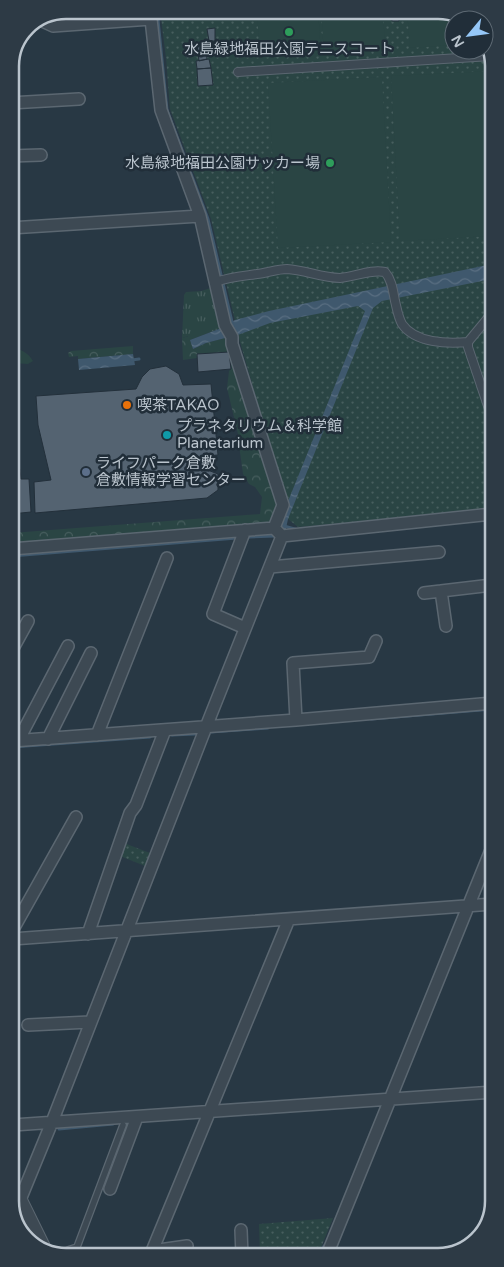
<svg xmlns="http://www.w3.org/2000/svg" width="504" height="1267" viewBox="0 0 504 1267" font-family="'Varela Round','Noto Sans JP',sans-serif">
<style>
.grass{fill:url(#grass-tufts)}
.forest{fill:url(#forest-crowns)}
.park{fill:url(#park-dots)}
.garden{fill:#2a4544}
.water{fill:url(#water-waves)}
.lines{fill:none;stroke-linecap:round;stroke-linejoin:round}
.stream{stroke:#3f586d;stroke-width:3}
.building{fill:#546371;stroke:#23303b}
.service-casing{stroke:#5b6771;stroke-width:8}
.pedestrian-casing{stroke:#5b6771;stroke-width:10}
.minor-casing{stroke:#5b6771;stroke-width:14}
.tertiary-casing{stroke:#5b6771;stroke-width:16}
.service{stroke:#3d4953;stroke-width:5.5}
.pedestrian{stroke:#3d4953;stroke-width:8}
.minor{stroke:#3d4953;stroke-width:11}
.tertiary{stroke:#3d4953;stroke-width:14}
.leisure-dot{fill:#2e9e5b;stroke:#212e39;stroke-width:2}
.food-dot{fill:#e8710a;stroke:#212e39;stroke-width:2}
.culture-dot{fill:#0f9aa8;stroke:#212e39;stroke-width:2}
.service-dot{fill:#5c6f8a;stroke:#212e39;stroke-width:2}
.labels{text-anchor:middle;dominant-baseline:central;stroke-width:5;stroke-linejoin:round;paint-order:stroke}
.poi-label{font-size:15px;fill:#bac4cd;stroke:#212e39;text-anchor:start}
.rim{fill:none;stroke:#bac4cd;stroke-width:2.5}
</style>
<defs>
<pattern id="grass-tufts" width="24" height="20" patternUnits="userSpaceOnUse" patternTransform="scale(1.25)"><rect width="24" height="20" fill="#2a4544"/><path d="M3 7l-1-3M5 7V3M7 7l1-3M15 17l-1-3M17 17v-4M19 17l1-3" fill="none" stroke="#475e5e"/></pattern>
<pattern id="forest-crowns" width="20" height="18" patternUnits="userSpaceOnUse" patternTransform="scale(1.25)"><rect width="20" height="18" fill="#2a4544"/><path d="M2 6a3 3 0 1 1 6 0M12 15a3 3 0 1 1 6 0" fill="none" stroke="#475e5e"/></pattern>
<pattern id="park-dots" width="8" height="8" patternUnits="userSpaceOnUse" patternTransform="scale(1.25)"><rect width="8" height="8" fill="#2a4544"/><path d="M2 2h.1M6 6h.1" fill="none" stroke="#475e5e" stroke-width="1.8" stroke-linecap="round"/></pattern>
<pattern id="water-waves" width="16" height="10" patternUnits="userSpaceOnUse" patternTransform="scale(1.25)"><rect width="16" height="10" fill="#3f586d"/><path d="M0 5q4-4 8 0t8 0" fill="none" stroke="#596e81"/></pattern>
</defs>
<rect width="100%" height="100%" fill="#283844"/>
<path class="grass" d="M214,287l10,40 -34,13 -2,-4 -6,2 2,-43 2,-3 15,-1z"/>
<path class="forest" d="M189,336l4,13 13,-6 23,-6 47,161 1,8 -7,15 -7,4 -252,19v-11l249,-19 2,-17 -7,-10 -6,-3 -6,-10 -4,-29 -1,-11 -11,-46 2,-17 2,-2 -2,-17 -32,2v4l-14,2 -1,-22z
M133,346v8l-55,5v-3l-9,1 -1,-4 3,-2z"/>
<path class="park" d="M160,10h283l25,10h-14v30h30v-12l7,10 1,462 -194,17 -10,-8 -6,-32 -42,-145 -29,-123 -41,-110 -4,-51z
M124,843l26,10 -5,13 -25,-10z
M333,1218l-15,37h-58l-1,-31z"/>
<path class="garden" d="M257,10h61l3,43 -61,5z
M321,10h61l4,38 -62,5z
M407,10h36l25,10h-14v25l-44,3z
M491,71l1,165 -92,5 -9,-165z
M382,77l9,165 -113,6 -10,-165z
M11,347c9,2 17,5 22,14l-5,3 -17,-1z"/>
<path class="water" d="M492,264v15l-110,22 -9,7 -85,211 -3,14 -7,-7 87,-215 -7,-5 -88,17 -35,13 -7,-12 7,-4 34,-9z
M224,327l5,10 -23,6 -13,6 -3,-9z
M133,354l2,11 -56,5 -1,-11z"/>
<g class="lines">
<path class="stream" d="M157,10l10,100 41,109 25,107
M132,360l7,-1
M284,526l14,4
M249,537l26,-1
M11,556l226,-18
M371,719l122,-10
M211,732l57,-4
M172,735l23,-1
M12,747l138,-10
M490,842l3,-7
M59,1129l54,-5
M321,1255l3,-9"/>
</g>
<path class="building" d="M391,10h7l1,11h-7z
M215,28v13h-6l-2,-12z
M205,42l2,17 -8,2 -2,-17z
M197,44l1,11 -12,2 -1,-11z
M209,59l2,9 -14,1 -1,-8z
M211,68l2,17 -15,1 -1,-17z
M229,352l2,17 -33,3 -1,-18z
M166,366l13,8 4,11 28,-1 7,71 -14,1 1,13 13,5v16l-11,8 -172,15 -1,-31 17,-2 -13,-55 -2,-29 100,-7 6,-12 8,-8z
M20,469l1,10h8l2,33 -20,2v-44z"/>
<g class="lines">
<defs>
<path id="service" d="M11,396l2,2 3,32 -1,4 -4,4
M55,1254l22,-7 46,-122"/>
<path id="pedestrian" d="M238,72l253,-16
M216,282c13,-5 27,-6 41,-8 10,-1 20,-5 30,-5 18,1 35,9 53,9 15,-1 30,-9 45,-6 7,8 8,19 10,29 2,8 3,16 7,23 13,19 45,20 66,18
M492,313l-24,29v5l24,71"/>
<path id="minor" d="M150,10l11,100 39,106 25,109 7,12v7l51,161 -9,23
M40,20l13,6 98,-7
M10,103l69,-4
M10,156l31,-1
M10,228l190,-12
M245,530l-32,84 32,14
M11,549l263,-21 8,8 210,-22
M270,567l169,-15
M441,591l5,35
M424,593l68,-8
M12,650l16,-29
M296,720l-3,-57 76,-6 7,-16
M97,735l70,-177
M48,739l43,-86
M12,741l284,-21 197,-17
M18,741l50,-95
M12,931l64,-114
M88,934l42,-121 6,-8 29,-75
M12,939l481,-35
M28,1025l62,-3
M13,1125l481,-33
M110,1189l27,-72
M13,1217l39,-95 154,-395 76,-191
M241,1230l1,26
M152,1251l35,-5
M327,1255l166,-410
M150,1256l139,-337"/>
<path id="tertiary" d="M13,1186l32,65"/>
</defs>
<use href="#service" class="service-casing"/>
<use href="#pedestrian" class="pedestrian-casing"/>
<use href="#minor" class="minor-casing"/>
<use href="#tertiary" class="tertiary-casing"/>
<use href="#service" class="service"/>
<use href="#pedestrian" class="pedestrian"/>
<use href="#minor" class="minor"/>
<use href="#tertiary" class="tertiary"/>
</g>
<g class="leisure-dot">
<circle cx="289" cy="32" r="5"/>
<circle cx="330" cy="163" r="5"/>
</g>
<circle class="food-dot" cx="127" cy="405" r="5"/>
<circle class="culture-dot" cx="167" cy="435" r="5"/>
<circle class="service-dot" cx="86" cy="472" r="5"/>
<g class="labels">
<g class="poi-label">
<text x="289" y="49" text-anchor="middle">水島緑地福田公園テニスコート</text>
<text x="320" y="163" text-anchor="end">水島緑地福田公園サッカー場</text>
<text x="137" y="405">喫茶TAKAO</text>
<text x="177" y="426">プラネタリウム＆科学館<tspan x="177" dy="17">Planetarium</tspan></text>
<text x="96" y="463">ライフパーク倉敷<tspan x="96" dy="17">倉敷情報学習センター</tspan></text>
</g>
</g>
<path d="M0 0H504V1267H0ZM66 19H438A47 47 0 0 1 485 66V1201A47 47 0 0 1 438 1248H66A47 47 0 0 1 19 1201V66A47 47 0 0 1 66 19Z" fill="#2d3a45" fill-rule="evenodd"/>
<path class="rim" d="M66 19H438A47 47 0 0 1 485 66V1201A47 47 0 0 1 438 1248H66A47 47 0 0 1 19 1201V66A47 47 0 0 1 66 19Z"/>
<g transform="translate(469 35) rotate(241)"><circle r="24" fill="#212e39" stroke="#5e6a74"/>
<path d="M0-4L9 19L0 12L-9 19Z" fill="#95c7f7"/>
<text y="-8" font-size="14" font-weight="bold" text-anchor="middle" fill="#bac4cd">N</text>
</g>
</svg>
